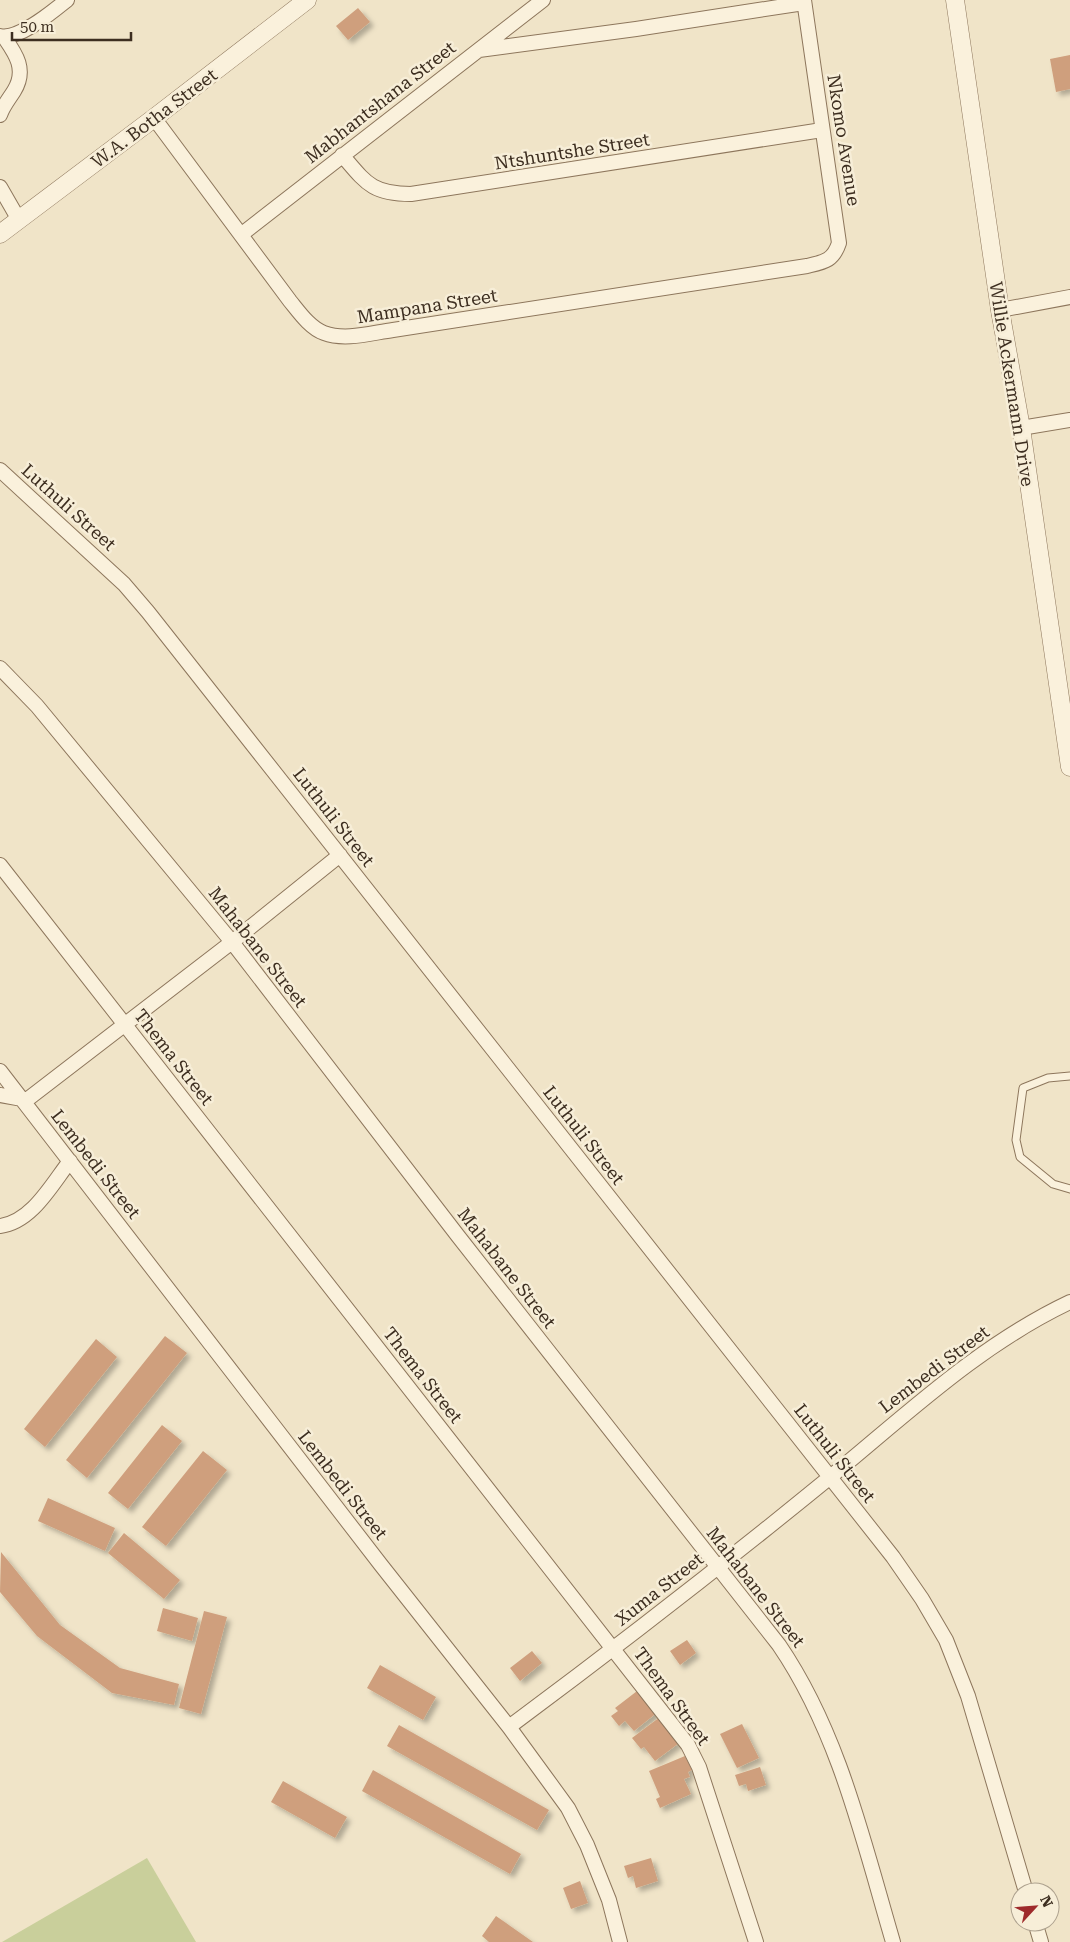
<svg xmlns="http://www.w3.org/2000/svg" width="1070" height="1942" viewBox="0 0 1070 1942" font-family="'Roboto Serif',serif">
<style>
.green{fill:#c9cf9b}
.building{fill:#cf9f7d;filter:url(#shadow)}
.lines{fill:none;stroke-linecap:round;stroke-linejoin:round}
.service-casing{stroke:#8d765c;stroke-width:9}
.minor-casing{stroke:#8d765c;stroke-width:16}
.tertiary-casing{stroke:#8d765c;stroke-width:19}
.service{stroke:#faf1dc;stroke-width:7}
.minor{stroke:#faf1dc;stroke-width:14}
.tertiary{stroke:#faf1dc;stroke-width:18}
.labels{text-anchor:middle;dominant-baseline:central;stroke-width:5;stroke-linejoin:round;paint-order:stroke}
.street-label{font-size:18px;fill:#3d2e20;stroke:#f7eed8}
</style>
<defs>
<filter id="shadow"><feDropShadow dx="4" dy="4" stdDeviation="2.5" flood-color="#0004"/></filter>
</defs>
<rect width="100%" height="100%" fill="#f0e4c8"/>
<path class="green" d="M147,1858l49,84h-194z"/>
<path class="building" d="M358,8l12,14 -22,18 -12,-14z
M1070,55v34l-14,3 -6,-33z
M165,1336l22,17 -100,125 -21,-18z
M96,1339l21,18 -72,90 -21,-18z
M162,1425l20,16 -54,68 -20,-16z
M203,1451l24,19 -61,76 -24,-19z
M48,1498l67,30 -10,23 -67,-30z
M124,1533l56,47 -16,19 -56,-46z
M1,1552l59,73 60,43 59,16 -5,21 -62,-12 -75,-57 -37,-44z
M163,1608l35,10 -6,23 -35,-10z
M204,1611l23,6 -26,97 -22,-6z
M687,1640l9,13 -16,12 -10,-14z
M532,1651l10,12 -22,18 -10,-13z
M380,1665l56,32 -13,23 -56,-32z
M641,1688l18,23 -25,20 -9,-10 -6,5 -8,-10 7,-5 -3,-3z
M660,1717l19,26 -24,18 -11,-14 -3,2 -9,-11z
M742,1724l17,34 -22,10 -17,-34z
M399,1725l150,85 -12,20 -150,-84z
M685,1756l7,14 -4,2 2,5 -6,2 7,15 -31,14 -4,-9 4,-2 -11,-26z
M760,1767l6,18 -18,6 -2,-7 -7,2 -4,-11z
M373,1770l148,84 -11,20 -148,-83z
M283,1781l64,36 -12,21 -64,-36z
M651,1858l7,23 -22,7 -3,-12 -5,2 -4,-12z
M580,1881l8,22 -17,6 -8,-21z
M496,1916l37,26h-44l-7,-6z"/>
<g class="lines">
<defs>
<path id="service" d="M1070,1076l-22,2 -25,10 -7,52 4,17 33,27 17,5"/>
<path id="minor" d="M0,36c19,4 52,-24 67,-36
M479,50l157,-21 168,-26
M0,115c3,-9 9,-16 14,-24 13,-21 2,-37 -10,-54
M154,118l136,183c9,11 20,27 34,32 21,8 47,0 69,-3l414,-64c17,-4 26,-5 32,-23l-35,-243
M342,155c24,28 30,39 69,39l411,-64
M0,187l19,33
M242,234l301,-234
M1000,310l70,-13
M1021,428l49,-8
M0,470l124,114 24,28 745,945 29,42 24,41 22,56 58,196
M0,668l37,38 195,236 226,294 321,409c60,88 84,195 114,297
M0,865l688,880 11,22 57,175
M0,1071l381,494 128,162 35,48 24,33 19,37 22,55 11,42
M0,1095l22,4
M24,1102l208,-160 108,-87
M0,1226c32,-4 52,-42 70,-65
M509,1727c109,-81 216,-164 320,-249 77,-63 150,-133 241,-176
M1035,1922l6,20"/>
<path id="tertiary" d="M955,0l45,310 21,118 49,339
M0,234l154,-116 153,-118"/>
</defs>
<use href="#service" class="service-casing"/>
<use href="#minor" class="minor-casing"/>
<use href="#tertiary" class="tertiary-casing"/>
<use href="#service" class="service"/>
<use href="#minor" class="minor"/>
<use href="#tertiary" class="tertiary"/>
</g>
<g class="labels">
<g class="street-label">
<text transform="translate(380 102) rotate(-38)">Mabhantshana Street</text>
<text transform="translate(154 118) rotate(-37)">W.A. Botha Street</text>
<text transform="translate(844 140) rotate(81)">Nkomo Avenue</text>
<text transform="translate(572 151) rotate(-9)">Ntshuntshe Street</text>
<text transform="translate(427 306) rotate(-9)">Mampana Street</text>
<text transform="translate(1012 384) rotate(81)">Willie Ackermann Drive</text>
<text transform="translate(69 507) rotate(42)">Luthuli Street</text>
<text transform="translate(334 817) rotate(52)">Luthuli Street</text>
<text transform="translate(258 947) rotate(52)">Mahabane Street</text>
<text transform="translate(174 1057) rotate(52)">Thema Street</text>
<text transform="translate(584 1135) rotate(52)">Luthuli Street</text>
<text transform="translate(96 1164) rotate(52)">Lembedi Street</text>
<text transform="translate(507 1268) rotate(52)">Mahabane Street</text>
<text transform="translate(934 1369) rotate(-37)">Lembedi Street</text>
<text transform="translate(423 1375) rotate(52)">Thema Street</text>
<text transform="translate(835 1453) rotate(52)">Luthuli Street</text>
<text transform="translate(343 1485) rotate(52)">Lembedi Street</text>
<text transform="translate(756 1587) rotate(52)">Mahabane Street</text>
<text transform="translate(659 1589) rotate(-38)">Xuma Street</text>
<text transform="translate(672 1696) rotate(54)">Thema Street</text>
</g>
</g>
<g transform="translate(1035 1907) rotate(64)"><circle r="24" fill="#f7eed8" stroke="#ada18e"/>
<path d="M0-4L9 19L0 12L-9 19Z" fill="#9e2a2b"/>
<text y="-8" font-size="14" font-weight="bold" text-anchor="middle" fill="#3d2e20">N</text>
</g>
<path d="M12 32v8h119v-8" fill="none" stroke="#3d2e20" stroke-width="2.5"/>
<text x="20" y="32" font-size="15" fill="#3d2e20" stroke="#f7eed8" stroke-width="4" paint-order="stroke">50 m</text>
</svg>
